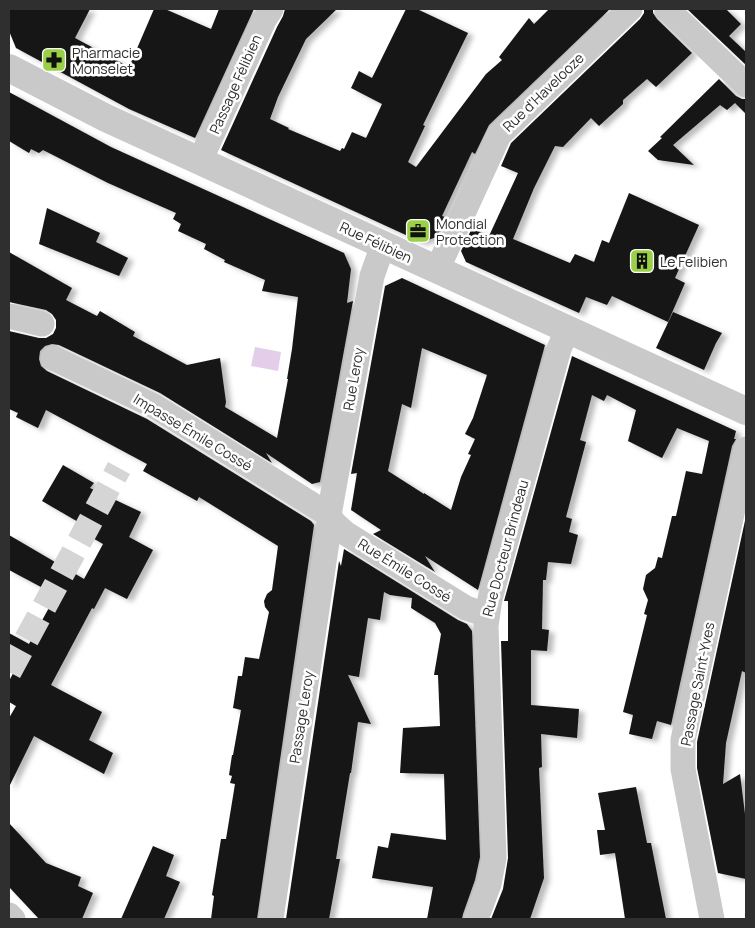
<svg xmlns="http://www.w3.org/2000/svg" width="755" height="928" viewBox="0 0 755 928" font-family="Manrope,sans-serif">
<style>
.water{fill:#e4cde8}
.building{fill:#161616;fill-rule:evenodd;filter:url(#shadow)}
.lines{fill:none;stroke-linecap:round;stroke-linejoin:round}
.minor-tunnel{stroke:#d5d5d5;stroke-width:25;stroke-dasharray:25 12;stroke-linecap:butt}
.minor{stroke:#c9c9c9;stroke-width:25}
.tertiary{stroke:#c9c9c9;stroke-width:28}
.labels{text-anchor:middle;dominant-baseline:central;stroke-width:5;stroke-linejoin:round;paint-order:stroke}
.poi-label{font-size:14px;fill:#2f2f2f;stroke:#fff;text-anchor:start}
.street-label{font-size:14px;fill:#2f2f2f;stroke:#fff}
</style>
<defs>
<filter id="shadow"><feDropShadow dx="5.5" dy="3" stdDeviation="2.5" flood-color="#0004"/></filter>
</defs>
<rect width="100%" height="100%" fill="#fff"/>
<path class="water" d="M255,347l26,5 -3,19 -27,-5z"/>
<path class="building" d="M9,9h81l-15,29 54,29 25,-58h11l46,20 8,-20h35l-59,129 -66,-29 -113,-61 -7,-17z
M285,9h52l-31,30 -28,58 -8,22 19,9 -1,1 52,22 2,-3 2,1 8,-17 14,6 16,-34 -31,-16 8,-17 13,7 34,-69h11l51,24 -45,92 2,1 -17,36 8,5 70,-93 16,-14 -3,-3 30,-39 5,6 15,-15h61l-121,116 -14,29 -3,-2 -30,64 3,1 -8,20 -16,5 -200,-92 56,-123 6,-11z
M644,9h9v4l4,6 35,34 -36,34 -9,-8 -24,21v4l-24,22 -8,-8 -28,29 -8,-1 -21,42 -21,51 57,24 5,-9 19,8 8,-22 7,3 20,-50 70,32 -24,53 10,5 -17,39 -56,-26 -5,9 -21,-8 -7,16 -113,-51 -5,-11 11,-23 17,8 29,-63 -17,-7 10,-23 129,-124 4,-6z
M687,9h39l15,15 -12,12 17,16v13z
M719,79l17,17 6,3h4v15l-11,-11 -8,7 -7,-5 -47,40 21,20 -36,-5 -10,-9 14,-13 -2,-1z
M9,92l102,55 233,106 7,16 -4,34 6,-2 -33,181 -8,2 -46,-31 6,10 -112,-70 -101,-48 -7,-1 -7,2 -5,5 -1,8 2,7 6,5 100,48 164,102 3,4 -57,394h-46l3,-23 -2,-1 9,-56h5l9,-55 -5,-1 2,-7 -3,-1 3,-20h1l8,-45 -8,-2 5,-32h4l3,-19 14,2 10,-47 -4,-5 -1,-6 3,-7 5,-4 6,-44 -79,-49 -2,4 -54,-30 4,-7 -101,-54 -8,18 -22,-11 2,-4 -9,-4v-78l30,7h7l7,-4 3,-6v-8l-4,-6 -6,-4 -37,-8v-50l63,36 -6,12 31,16 3,-5 35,21 -2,4 54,29 33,-7 6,44 -1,5 52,31 11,-59h-1l5,-30 6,-52 -36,-6 3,-11 -41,-18 1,-2 -21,-11 2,-5 -28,-13 3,-7 -8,-5 3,-6 -68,-30 -65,-33 -4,3 -8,-4 -2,4 -20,-12z
M47,208l53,25 -4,9 32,16 -9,18 -80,-32z
M402,278l143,67 -67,245 -53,-34 10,16 -62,-38 8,-4 -30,-20 6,-37 -6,1 34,-188zM422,348l65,27 -14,43 -8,16 10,5 -7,15 3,1 -10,22 -10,33 -27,-17v1l-36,-23 14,-67 9,4z
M673,312l49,21 -6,10 -12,27 -48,-22z
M572,356l164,75 -2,8h2l-4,7 -61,279 -14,-4 -5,18 -23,-5 4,-19 -10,-3 24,-97 -3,-1 4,-14 -5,-11 3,-14 9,-7 3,-11 4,1 10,-42h4l10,-45 16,3 7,-33 -32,-13 -15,30 -34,-17 8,-31 -29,-15 -3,6 -12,-6 -12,45 6,2 -20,75 6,2 -3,13 9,3 -7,29 -23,-2 -2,18h-3l-1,49 7,1 -2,21 -16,-1v55l48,4 -2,29 -36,-4 1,33 -3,1 5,110 -14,41h-39l12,-30 5,-31 -7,-217h7v-40h-4z
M63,465l31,18 -4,5 51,24 -12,25 24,13 -26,49 -22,-11 -11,21 -2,-1 -41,77 51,27 -13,28 24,13 -9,21 -70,-38 -25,51v-69l7,-12 -7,-4v-21l9,-17 -9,-5v-26l20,11 27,-49 -47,-25v-35l75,44 19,-35 -14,-8 3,-6 -50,-29z
M746,516v157l-4,-2 -16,72 -3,41 17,-10 6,48v57l-28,-6 -21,-105v-26z
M344,549l114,71 9,4 5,7 8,226 -5,23 -12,34 -1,5h-35l6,-32 -61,-9 6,-32 10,2 3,-15 55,7 -2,-66 -44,-1 3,-45 37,-2 -2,-51h-4l7,-41 -6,-11 -24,-15 1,-10 -22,-3 -6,-3 -4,28 -12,-2 -9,59 -11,-2 23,49 -13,-2 -7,51h-1l-14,86h4l-11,60h-43l53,-358 2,5z
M636,787l11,56h4l15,76h-41l-10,-66 -15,2 -3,-25h8l-7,-37z
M9,823l37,40 35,14 -3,9 15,7 -11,26h-43l-30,-32z
M153,846l21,9 -8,21 14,6 -16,37h-43z"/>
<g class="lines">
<path class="minor-tunnel" d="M9,672l110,-204"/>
<path class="minor" d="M667,9l79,76
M200,161l64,-141 7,-11
M437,270l62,-135 131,-126
M9,316l33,8
M53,358l101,48 175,109 5,8 11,10 121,75 12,4 9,1
M9,915l4,4
M271,919l57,-384 1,-20 43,-239 11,-31
M476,919l13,-35 5,-26 -8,-232 4,-27 69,-250 8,-19
M712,919l-29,-150v-29l63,-291"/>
<path class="tertiary" d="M9,68l97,50 640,293"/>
</g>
<defs>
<symbol id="pharmacy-square" viewBox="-11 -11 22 22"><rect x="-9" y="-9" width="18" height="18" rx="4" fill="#99d047" stroke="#fff"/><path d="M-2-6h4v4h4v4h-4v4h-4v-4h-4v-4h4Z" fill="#111"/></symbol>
<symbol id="office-square" viewBox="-11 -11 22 22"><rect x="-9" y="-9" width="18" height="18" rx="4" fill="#99d047" stroke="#fff"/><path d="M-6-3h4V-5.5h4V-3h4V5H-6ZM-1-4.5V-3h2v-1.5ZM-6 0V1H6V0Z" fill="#111"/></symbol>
<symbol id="building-square" viewBox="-11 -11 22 22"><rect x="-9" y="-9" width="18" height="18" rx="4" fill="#99d047" stroke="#fff"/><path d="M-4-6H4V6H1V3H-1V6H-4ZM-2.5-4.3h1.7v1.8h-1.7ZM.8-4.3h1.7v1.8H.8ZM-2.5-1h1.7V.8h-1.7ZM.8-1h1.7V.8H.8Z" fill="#111"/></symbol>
</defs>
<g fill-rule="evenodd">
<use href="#pharmacy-square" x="40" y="46" width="28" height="28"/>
<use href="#office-square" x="404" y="217" width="28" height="28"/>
<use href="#building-square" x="628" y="247" width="28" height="28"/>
</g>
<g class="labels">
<g class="poi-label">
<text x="72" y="52">Pharmacie<tspan x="72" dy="16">Monselet</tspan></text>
<text x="436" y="223">Mondial<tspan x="436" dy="16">Protection</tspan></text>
<text x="660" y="261">Le Felibien</text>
</g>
<g class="street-label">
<text transform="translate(235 84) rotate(-66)">Passage Félibien</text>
<text transform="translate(543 92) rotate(-44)">Rue d'Havelooze</text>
<text transform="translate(376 242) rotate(25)">Rue Félibien</text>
<text transform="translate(353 379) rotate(-80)">Rue Leroy</text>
<text transform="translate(193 432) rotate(31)">Impasse Émile Cossé</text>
<text transform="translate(505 548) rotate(-75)">Rue Docteur Brindeau</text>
<text transform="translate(405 570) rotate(32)">Rue Émile Cossé</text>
<text transform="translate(697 684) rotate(-79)">Passage Saint-Yves</text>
<text transform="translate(301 717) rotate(-81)">Passage Leroy</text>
</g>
</g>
<rect width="755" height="928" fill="none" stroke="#2f2f2f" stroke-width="20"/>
</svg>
